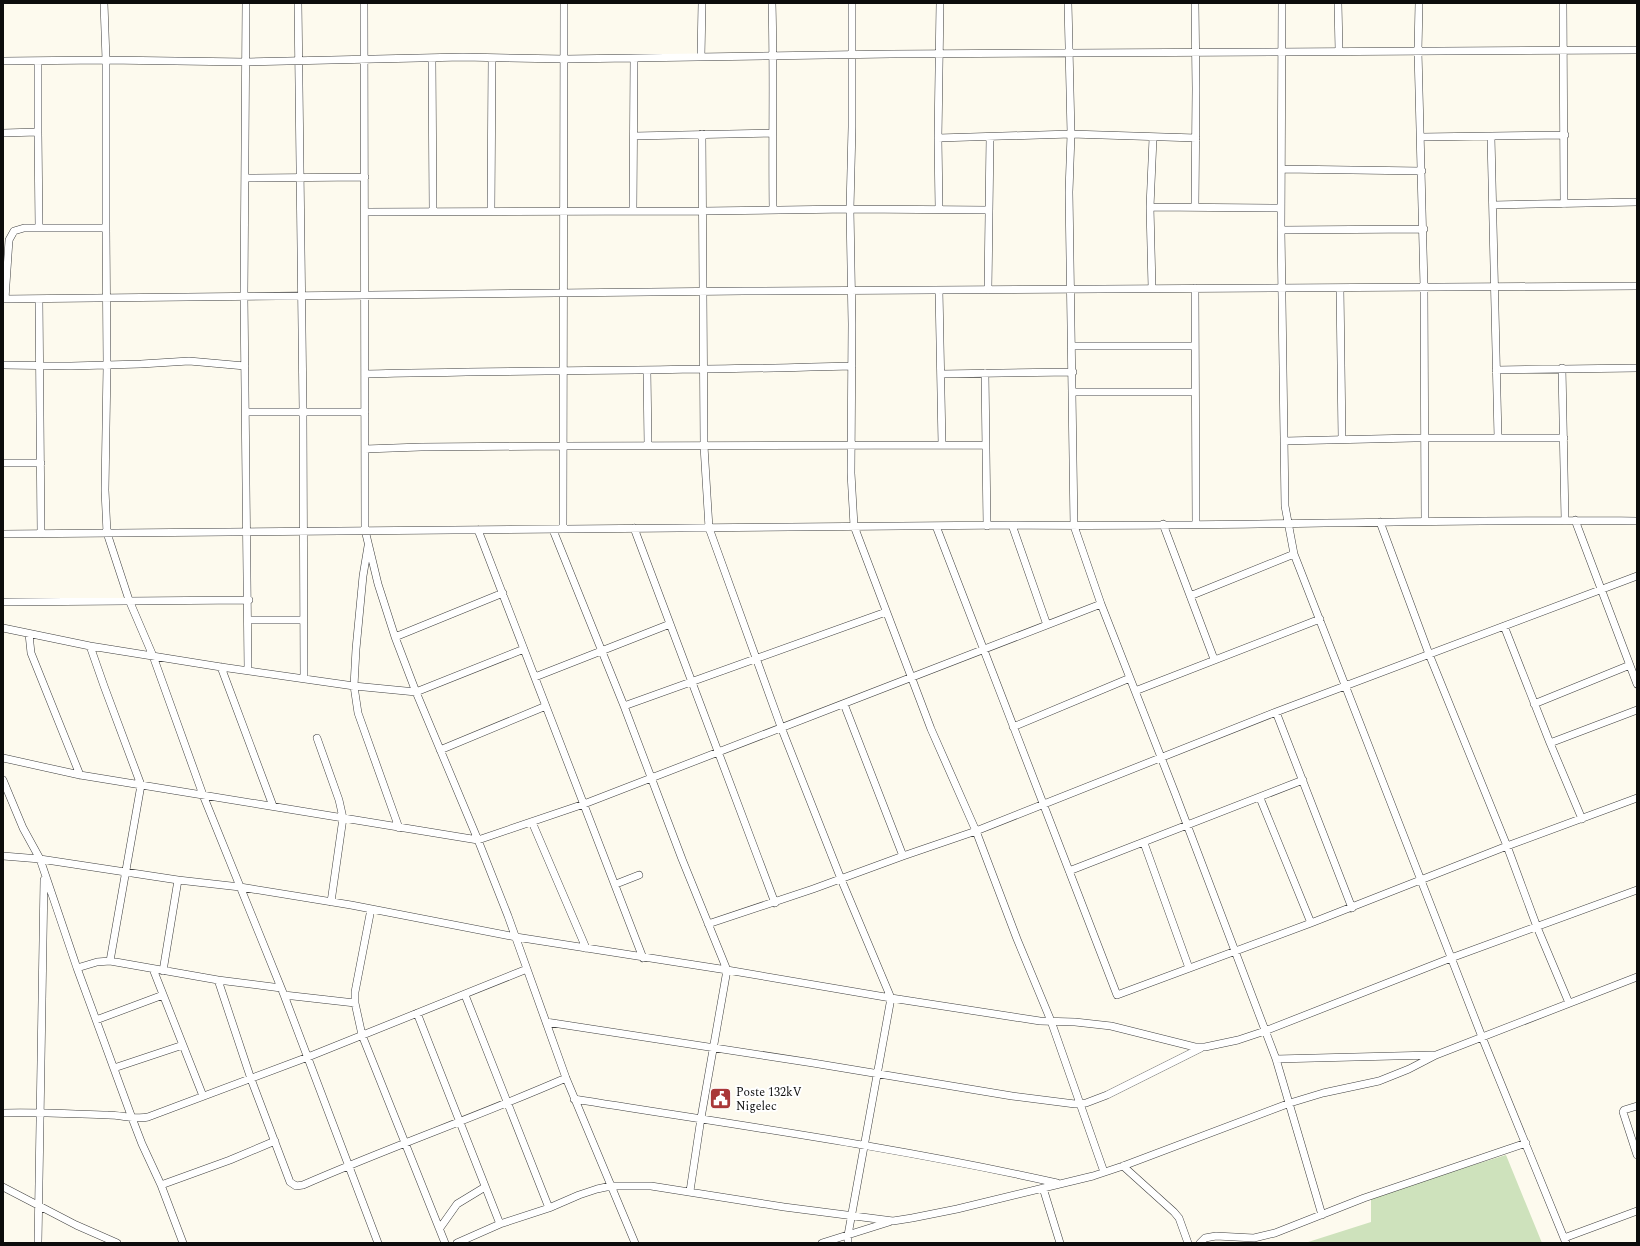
<svg xmlns="http://www.w3.org/2000/svg" width="1640" height="1246" viewBox="0 0 1640 1246" font-family="Spectral,serif">
<style>
.green{fill:#cee2bc}
.lines{fill:none;stroke-linecap:round;stroke-linejoin:round}
.minor-casing{stroke:#3f3f3f;stroke-width:8}
.minor{stroke:#fff;stroke-width:7}
.labels{text-anchor:middle;dominant-baseline:central;stroke-width:4;stroke-linejoin:round;paint-order:stroke}
.poi-label{font-size:12px;fill:#0c0c0c;stroke:#fff;text-anchor:start}
</style>
<rect width="100%" height="100%" fill="#fdfaee"/>
<path class="green" d="M1506,1155l36,88h-237l66,-21v-26z"/>
<g class="lines">
<defs>
<path id="minor" d="M104,3l2,57v168l1,138 -2,124 2,43 22,67 24,56 50,139 81,200 94,248
M246,3l-2,293 4,374
M298,3l5,408 1,267
M364,3l1,527 13,54 17,53 21,55 62,148 30,76 58,162 69,165
M772,3c2,69 0,137 1,206
M852,3v124l-2,82 2,115 -1,149 3,53 77,203 45,102 41,108 34,82 53,151
M1068,3l3,131 -2,58 5,334 27,78 74,189 101,266 46,156
M1282,3l-1,227 4,276 9,48 188,483 84,206
M1338,3l1,48
M1419,3l-1,48 6,236 1,234
M1563,3l1,201
M701,57l1,-54
M432,59l1,152
M3,61l103,-1 140,2 217,-5 102,2 326,-5 746,-4
M38,132v-71
M3,133l35,-1 1,96
M702,134l2,312 5,82 72,199 60,152 50,119 -43,237v8
M634,136l138,-3
M1421,137l144,-2
M1491,137l7,301
M938,138l133,-4 125,4
M1282,169l140,2
M245,178l120,-1
M1493,205l144,-3
M1150,207l131,1
M1195,207l1,-118 -1,-86
M939,209l-1,-71 2,-135
M491,211l1,-153
M633,211l1,-153
M365,212l337,-1 148,-2 139,1
M1281,230l143,-1
M1152,288l-2,-81 3,-69
M1195,288l1,236
M1340,288l2,151
M939,290l3,155
M988,290l2,-153
M3,299l741,-8 893,-5
M5,299l4,-59 5,-9 10,-3h82
M39,299l2,235
M1072,346h123
M3,365l68,1 70,-2 48,-3 56,5
M1562,368l3,152
M647,370l1,76
M1496,370l141,-2
M985,373l2,153
M365,374c162,-4 324,-3 487,-8
M941,374l132,-2
M1073,392h122
M246,412h119
M1284,441l130,-3h150
M365,449l56,-2 142,-1 422,-1
M3,463h38
M1575,520l62,164
M1380,522l49,132 78,192 30,81 32,76
M1163,524l51,135
M1012,525l35,100
M936,526l181,469 194,-72 196,-77 130,-48
M634,528l141,375
M563,529l1,-526
M478,530l165,428
M553,530l71,176 58,153 45,111 -26,148 -11,73
M3,534l1009,-9c208,3 417,-7 625,-4
M368,546l-5,30 -7,73 -2,37 4,27 41,115
M1190,596l104,-42
M3,602l246,-2
M249,620h54
M1504,626l46,117 32,76
M3,628l87,18 131,21 133,19 62,6 108,-43
M29,634l2,19 49,122
M395,637l108,-44
M90,646l14,40 37,99 -31,176
M221,667l52,139
M535,677l135,-53
M1135,691l185,-72
M844,704l59,152
M1534,704l96,-39
M624,706l262,-94
M1276,712l76,196
M1013,727l117,-49
M317,738l22,62 4,18 -12,84
M1550,743l87,-33
M440,750l106,-44
M3,758l77,17 398,65 106,-36 517,-200
M3,780l20,48 17,31
M1260,798l51,125
M532,822l54,126
M1144,843l45,125
M3,856l37,3
M1069,871l234,-91
M616,884l23,-9
M371,909l-16,83v11l7,32 83,208
M708,924l105,-35 90,-33 73,-25 300,-119 361,-136
M77,968l20,-6 13,-1 108,19 63,8
M153,969l50,127
M163,971l15,-91
M218,980l33,99 39,103 6,4 7,-1c87,-38 176,-69 263,-107
M284,995l71,8
M465,995l84,213
M417,1013l83,211
M96,1020l67,-25
M546,1022l267,41 199,33 63,8 11,-1 21,-8 94,-47
M1276,1059l157,-4
M114,1068l69,-23
M574,1099c162,26 323,48 483,84
M1637,1106l-13,4 -1,2 14,43
M3,1113c35,-1 70,1 105,2 14,0 27,5 40,2l160,-60 219,-88
M1123,1166l51,46 5,6 9,25
M161,1185l69,-25 45,-19
M3,1187l73,38 41,18
M1043,1188l17,55
M440,1228l17,-24 28,-17
M1564,1238l73,-27
M38,1243l6,-363
M183,1243l-22,-58 -19,-41 -10,-26 -55,-150 -37,-109 138,21 62,7 111,18 165,32 211,33 164,28 149,23 35,1 36,4 84,21h10l33,-7 27,-9 186,-73 186,-68
M457,1243l43,-19 49,-16 30,-13 18,-6 14,-3h40l133,21 109,14 19,-3 45,-9 136,-33 30,-10 167,-63 33,-10 56,-12 30,-12 27,-14 201,-78
M822,1243l67,-21
M1200,1243l5,-5 11,-2 38,2 21,-5 89,-35 162,-55"/>
</defs>
<use href="#minor" class="minor-casing"/>
<use href="#minor" class="minor"/>
</g>
<defs>
<symbol id="civic-square" viewBox="-11 -11 22 22"><rect x="-9" y="-9" width="18" height="18" rx="4" fill="#a93738" stroke="#fff"/><path d="M-.6-6.5H3V-4.5H.6V-3L4-1V1h2V6H-6V1h2V-1L-.6-3ZM-1.2 2.5V6h2.4V2.5Z" fill="#fff"/></symbol>
</defs>
<g fill-rule="evenodd">
<use href="#civic-square" x="708" y="1086" width="25" height="25"/>
</g>
<g class="labels">
<g class="poi-label">
<text x="736" y="1092">Poste 132kV<tspan x="736" dy="14">Nigelec</tspan></text>
</g>
</g>
<rect width="1640" height="1246" fill="none" stroke="#0c0c0c" stroke-width="8"/>
</svg>
